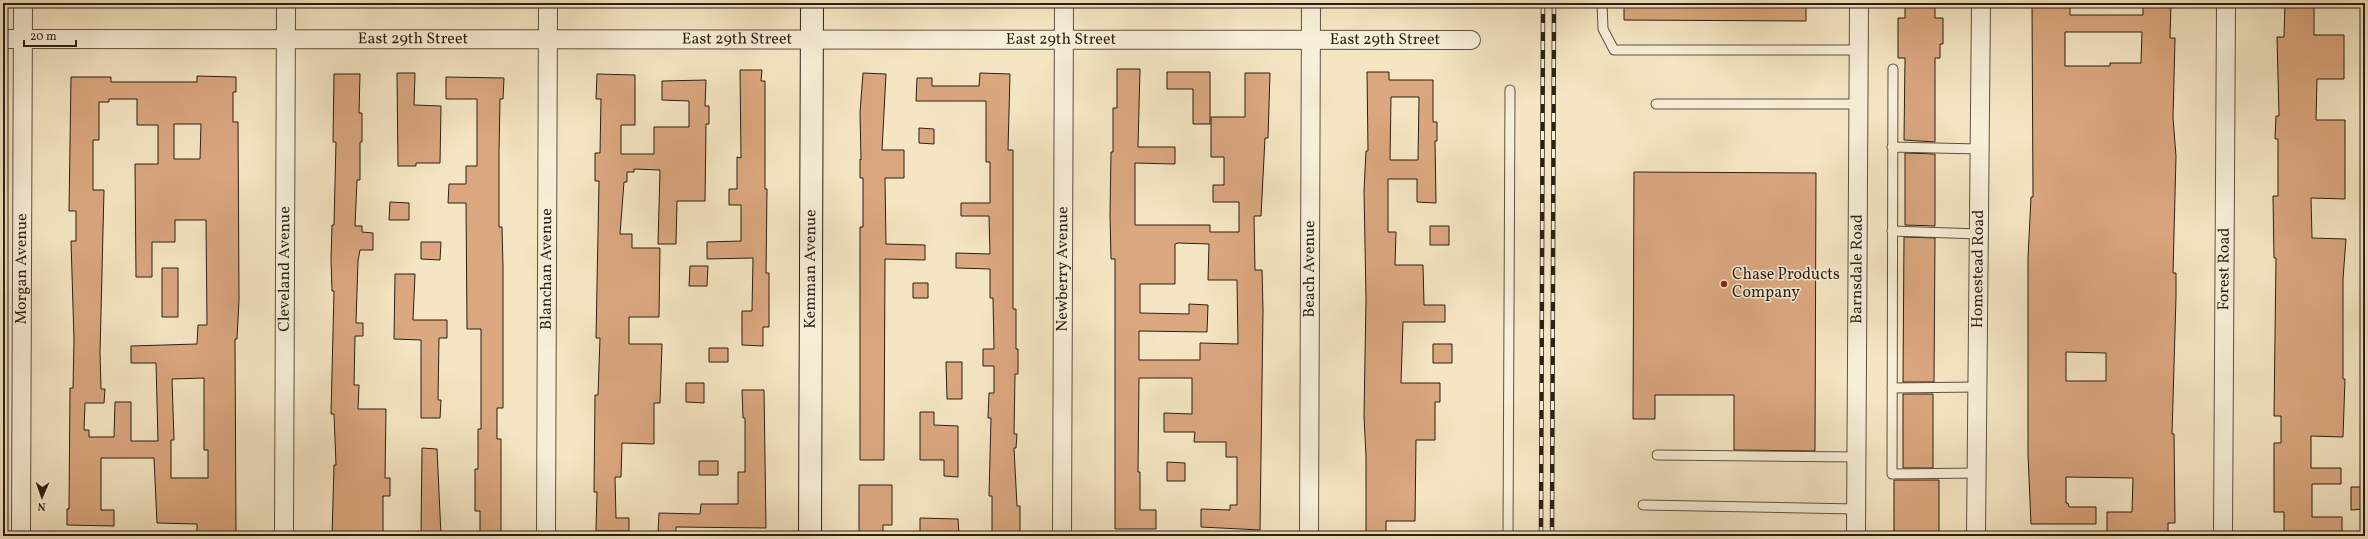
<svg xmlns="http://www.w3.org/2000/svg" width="2368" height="539" viewBox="0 0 2368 539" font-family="Vollkorn,serif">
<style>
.building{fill:#dba77f;stroke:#2b1f18;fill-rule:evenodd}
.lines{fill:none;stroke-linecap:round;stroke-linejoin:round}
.lane-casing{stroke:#5e5143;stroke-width:11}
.street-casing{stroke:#5e5143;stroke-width:20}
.secondary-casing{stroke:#2b1f18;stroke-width:24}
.lane{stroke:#f8efd8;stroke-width:9}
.street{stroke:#f8efd8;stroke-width:18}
.secondary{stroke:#f8efd8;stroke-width:22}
.rail-casing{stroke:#2b1f18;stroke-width:4.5}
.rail{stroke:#f8efd8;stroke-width:3;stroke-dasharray:9;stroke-linecap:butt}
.poi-dot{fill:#8f2418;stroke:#f8efd8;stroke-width:1.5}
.labels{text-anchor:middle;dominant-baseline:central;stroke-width:3;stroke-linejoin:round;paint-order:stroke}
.street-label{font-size:16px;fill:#2b1f18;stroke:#f8efd8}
.poi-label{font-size:16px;fill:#2b1f18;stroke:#f8efd8;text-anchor:start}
</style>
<rect width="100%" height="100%" fill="#f5e6c3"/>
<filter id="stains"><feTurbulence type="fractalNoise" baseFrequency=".005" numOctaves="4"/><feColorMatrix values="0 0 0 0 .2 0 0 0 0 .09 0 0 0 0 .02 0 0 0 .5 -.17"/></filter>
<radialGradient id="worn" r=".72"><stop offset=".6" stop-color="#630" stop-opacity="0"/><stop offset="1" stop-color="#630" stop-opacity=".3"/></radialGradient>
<path class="building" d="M1624,3h182v18l-182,-1z
M1905,3h30v15h8v26h-3v14h-5v84l-31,-2 1,-82h-7v-40h7z
M2032,3h38v12h73v-12h28l-1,35h5l-2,80 3,38 -3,117h3v24l-4,137h2l1,89h-7v9h-61v-20h25l1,-34 -67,-1v26h2l1,4h27v17h-65l-3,-70v-196l3,-61h2zM2065,32h77l-1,31h-31v3h-45zM2066,352l40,1v28h-40z
M2285,3h29v32h30v44h-27l-1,41h29v79l-34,-1 1,40 34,1 -3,40v100h2l-2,58 -32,-1v32h30v16h-29v33h30v17l-29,-1v3h-29v-24h-10v-69h7v-27h-7l2,-158h-2l-1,-62h5v-57h-3l1,-23h3l-2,-79h7z
M1117,69h23l-2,78h37v17l-40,-1v62h75v7h29v-30h-26v-17h11v-28h-13v-40h34v-44h25l-2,65h-3l-4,78h-7l1,54h7l1,40 -3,220 -59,-3v-18l29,1v-5h7v-48h-11v-15h-32l1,-10h-31v-19l28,1v-36h-53l-1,94h2v38h16v19h-41v-270h-4l-1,-44 1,-63h2v-44h4zM1178,243l31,1 -1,36h29l1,64 -38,-1v17h-61v-29l68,1 1,-27 -19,-1v10l-49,-1v-29h35v-40z
M740,70h22l-1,11h4v108h2l-1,84h3v54h-6v19l-21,-1v-34h10l1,-53 -46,1v-17l34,-1v-36h-12v-16h8v-32l4,1z
M1167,72h43v52h-17v-35h-26z
M1367,72h22v8h44v42h4v19h-2l1,62 -19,-1v-23h-29v53h8l-1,33h28l1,40h21v17h-42l-2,61h39v19h-5v38h-19l-1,81h-29v13h-20v-78l-2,-40 2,-117 -2,-108 2,-40h2zM1391,97h28l-1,63h-28z
M397,73h18l-1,32 27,1 -1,57h-24v3h-18z
M863,73l23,1 -4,76h22v28h-19l1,66 39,1v15l-40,-1 -1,201h-24v-233h3v-49h-3v-19l1,1 -1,-47z
M980,73l30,1 -2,76h5v159h3v40h2v25h-3l-1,60h3l-1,14h-2l3,58h3v30h-28v-40h-3l2,-78h-3l1,-25h5v-27h-11v-17h11l-1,-51h-3v-29l-34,-1v-15l34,1 -1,-38h-28v-13h29v-41h-4v-61h-70l1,-23h15v8h47z
M334,74h26l-1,39h3v29h-2v38h-3l-2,46h7v6l11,1v17h-13l-2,11 -2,62h7v13h-8l-1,49h5l-1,24h28l-1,69h5v18h-7v40h-51l2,-71h2l-2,-51h-3l3,-123h-2l-1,-31 1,-35h2l2,-83h-3z
M597,74l38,1v50h-14v29h33v-27h35v-26l-27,-1v-19l44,-1 -1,26h4v18h-3l-1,77h-28l-1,43h-18l2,-74 -26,-1v3h-7v10h-3l-4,52h12v14h28l-1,69h-30v27h33l-2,59h-6v41l-32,-1 -1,34h-6l1,41h13v13h-33l1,-39h-3l1,-97h3l2,-57h-4l3,-157h-4v-28h5l1,-54h-5z
M197,76l39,1v15h-3v30h5l1,178 -2,39h-2l1,194 -39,-1v-8l-40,-1 -3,-65h-53v52h13v16l-47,-1v-16h2l1,-121h3l1,-48 -3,-99h5v-30h-7l2,-134h40v5h86zM109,99h28v26h21v39h-23l1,113h16v-35h23v-22h31l1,105h-9l-1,19 -66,2v17h25l2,78h-27v-39h-16l-1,35h-25v-7h-5l1,-27h19l1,-14h-4l-1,-36 4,-163h-11v-50h6v-38h10zM174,124h27l-1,35h-26zM204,378v72h4v28h-37v-38h3l-2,-61z
M446,77l58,1 -1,21h-3l-1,53v75h3l1,40v141h-6v31h4v95h-21v-23h-5v-42h3v-40h3v-100h-14l-1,-126h-18l1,-19h17v-18h11v-67h-31z
M919,128l15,1v15l-15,-1z
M1905,153l30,1v72l-30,-1z
M1634,172l182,1 -1,278 -81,-1v-55h-79v24h-22z
M390,202l19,1v17h-20z
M1430,226h19v19h-19z
M1904,237l31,1 -1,144h-31z
M421,242h20l-1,18 -19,-1z
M690,266h18l-1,20h-18z
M162,268h16v49h-16z
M395,274h20l-2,46h34v18h-8l-1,62h3l-1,18h-19v-78l-27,-1z
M913,283h15v15h-15z
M1433,344h19v19h-19z
M709,348h19v14h-19z
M946,362h16v37h-15z
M686,383h18v20l-18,-1z
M742,390h22l2,138 -90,-1v6h-18l1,-20 41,1 1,-10h37v-32h7v-54h-2z
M1903,394h30v74h-30z
M920,412h14v13l24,1v51l-14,-1v-16h-24z
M422,448l15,1 4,86h-20z
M699,461h19v14h-19z
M1167,462l18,1v18h-18z
M1894,480h45v56h-45z
M859,485h33v40h-9v8h-24z
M2351,487h14v22l-14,1z
M920,518l38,1 1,15 -39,-1z"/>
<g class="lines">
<defs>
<path id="lane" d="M1602,3l1,26 11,21h245
M1893,69l-1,405 85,-1
M1656,104h202
M1892,147l87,2
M1892,231l87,3
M1892,388l85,-1
M1657,455l199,2
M1643,505l213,4
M1508,536l2,-446"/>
<g id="street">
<path id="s1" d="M3,39l1468,1"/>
<path id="s2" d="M21,536l2,-533"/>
<path id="s3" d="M284,536l2,-533"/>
<path id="s4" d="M546,536l2,-533"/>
<path id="s5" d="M1062,536l2,-533"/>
<path id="s6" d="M1309,536l2,-533"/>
<path id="s7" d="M1856,536l3,-533"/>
<path id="s8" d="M1976,536l5,-533"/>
<path id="s9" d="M2223,536l3,-533"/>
</g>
<g id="secondary">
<path id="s10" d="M810,536l2,-533"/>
</g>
</defs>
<use href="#lane" class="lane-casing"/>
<use href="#street" class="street-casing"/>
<use href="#secondary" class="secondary-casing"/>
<use href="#lane" class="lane"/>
<use href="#street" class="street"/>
<use href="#secondary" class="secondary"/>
<defs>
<path id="rail" d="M1541,536l2,-533
M1552,536l2,-533"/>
</defs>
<use href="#rail" class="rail-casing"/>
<use href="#rail" class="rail"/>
</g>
<circle class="poi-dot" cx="1724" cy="284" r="4"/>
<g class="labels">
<g class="street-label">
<text stroke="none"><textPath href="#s1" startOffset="1382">East 29th Street</textPath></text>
<text stroke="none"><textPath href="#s1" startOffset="410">East 29th Street</textPath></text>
<text stroke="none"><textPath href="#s1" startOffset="734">East 29th Street</textPath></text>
<text stroke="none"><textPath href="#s1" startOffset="1058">East 29th Street</textPath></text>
<text stroke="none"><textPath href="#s2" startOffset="267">Morgan Avenue</textPath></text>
<text stroke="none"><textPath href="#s3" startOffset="267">Cleveland Avenue</textPath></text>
<text stroke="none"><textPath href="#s4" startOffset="267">Blanchan Avenue</textPath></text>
<text stroke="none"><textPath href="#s10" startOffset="267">Kemman Avenue</textPath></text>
<text stroke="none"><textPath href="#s5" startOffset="267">Newberry Avenue</textPath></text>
<text stroke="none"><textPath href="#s6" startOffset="267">Beach Avenue</textPath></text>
<text stroke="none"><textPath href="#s7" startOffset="267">Barnsdale Road</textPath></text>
<text stroke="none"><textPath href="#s8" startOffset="267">Homestead Road</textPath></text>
<text stroke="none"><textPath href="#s9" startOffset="267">Forest Road</textPath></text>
</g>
<g class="poi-label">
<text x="1732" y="275">Chase Products<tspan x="1732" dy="18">Company</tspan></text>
</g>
</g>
<rect width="2368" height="539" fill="none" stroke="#f5e6c3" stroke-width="16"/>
<rect x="4" y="4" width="2360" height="531" fill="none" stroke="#2b1f18" stroke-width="2"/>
<rect x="8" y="8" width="2352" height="523" fill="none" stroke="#2b1f18"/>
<g transform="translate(42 497) rotate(182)" stroke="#f8efd8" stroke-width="3" paint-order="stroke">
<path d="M0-3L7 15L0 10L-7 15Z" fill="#2b1f18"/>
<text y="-6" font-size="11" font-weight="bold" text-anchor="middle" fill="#2b1f18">N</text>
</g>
<path d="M24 40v6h52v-6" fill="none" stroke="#2b1f18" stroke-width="2"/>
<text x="30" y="40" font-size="12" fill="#2b1f18" stroke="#f8efd8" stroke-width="3" paint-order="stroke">20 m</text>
<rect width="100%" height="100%" filter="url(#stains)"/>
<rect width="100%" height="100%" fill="url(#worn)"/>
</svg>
